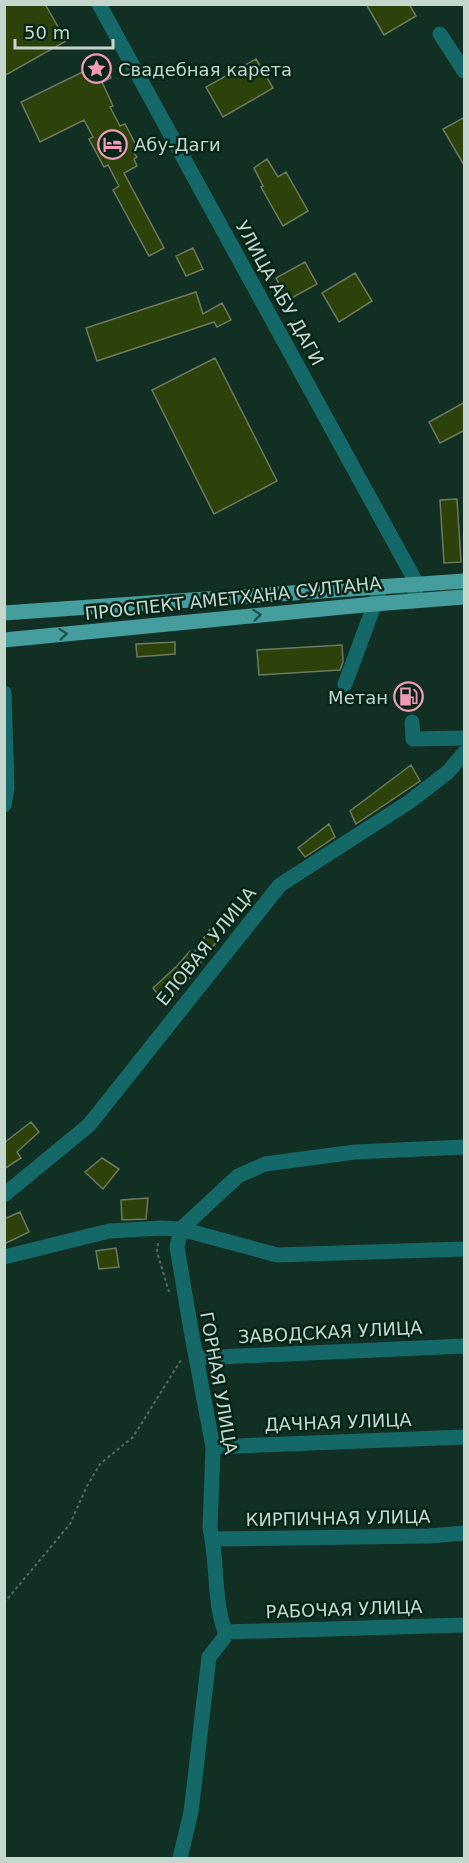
<svg xmlns="http://www.w3.org/2000/svg" width="469" height="1863" viewBox="0 0 469 1863" font-family="'DejaVu Sans',sans-serif">
<style>
.building{fill:#2c420a;stroke:#6d7a5f;stroke-width:1.5}
.lines{fill:none;stroke-linecap:round;stroke-linejoin:round}
.path{stroke:#546d61;stroke-width:2;stroke-dasharray:3 3;stroke-linecap:butt}
.minor{stroke:#156868;stroke-width:15}
.major{stroke:#459e9d;stroke-width:15}
.oneway{stroke:#1f554d}
.labels{text-anchor:middle;dominant-baseline:central;stroke-width:5;stroke-linejoin:round;paint-order:stroke}
.poi-label{font-size:18px;fill:#c5d6cd;stroke:#062518;text-anchor:start}
.street-label{font-size:18px;fill:#c5d6cd;stroke:#062518}
</style>
<rect width="100%" height="100%" fill="#112f22"/>
<path class="building" d="M4,4h41l21,37 -62,35z
M366,4h43l7,12 -32,19z
M256,59l17,29 -50,29 -17,-30z
M103,62l8,16 -9,4 11,24 -3,1 10,19 5,-2 13,25 -5,2 4,6 -3,2 3,7 -13,7 40,75 -15,8 -36,-66 6,-4 -11,-21 -4,2 -15,-28 4,-2 -9,-17 -44,22 -19,-40z
M465,117v50l-22,-38z
M267,159l11,18 8,-5 22,39 -25,15 -22,-39 2,-1 -9,-18z
M193,248l10,21 -17,7 -10,-20z
M305,262l12,22 -29,16 -12,-22z
M355,273l17,28 -33,21 -17,-29z
M196,292l7,22 19,-11 9,17 -14,7 -3,-5 -117,39 -11,-33z
M215,358l62,123 -63,33 -62,-124z
M465,402v28l-25,13 -11,-21z
M457,499l4,63 -17,1 -4,-63z
M175,642v12l-38,3 -1,-13z
M342,645l1,17 -3,8 -81,5 -2,-25z
M415,686l1,17 -14,1 -1,-17z
M411,765l9,16 -64,43 -6,-13z
M329,824l6,13 -30,20 -7,-9z
M210,929l10,9 -20,23 1,1 -12,14 1,2 -25,25 -12,-15 25,-23 12,-14 3,3z
M31,1122l8,10 -22,20 4,6 -17,11v-26z
M102,1158l17,11 -16,20 -18,-17z
M148,1198l-2,21 -24,1 -1,-20z
M20,1212l9,20 -25,12v-25z
M116,1248l3,19 -20,2 -3,-18z"/>
<g class="lines">
<path class="path" d="M158,1243l-1,9 12,40
M4,1603l66,-79 17,-38 13,-22 33,-27 48,-77"/>
<path class="minor" d="M99,4l318,580 -4,17
M440,34l24,37
M345,684l36,-97
M4,693l3,95 -3,17
M412,722l1,17 51,-1
M4,1195l85,-70 191,-240 129,-83 39,-30 16,-19
M181,1229l57,-53 27,-12 90,-12 109,-5
M4,1257l105,-26 52,-3 20,1 96,26 187,-6
M197,1358l267,-12
M213,1447l251,-10
M213,1539l216,-3 35,-3
M225,1632l239,-7
M180,1858l11,-46 18,-155 15,-19 1,-6c-12,-35 -7,-69 -15,-104l3,-81 -21,-111 -15,-89 4,-18"/>
<path class="major" d="M4,613l460,-32
M4,640l370,-36 90,-7"/>
</g>
<defs><path id="oneway-chevron" d="M-2-3.5L2.5 0L-2 3.5" fill="none" stroke-width="1.6" stroke-linecap="round" stroke-linejoin="round" transform="scale(1.5)"/></defs>
<g class="oneway">
<use href="#oneway-chevron" transform="translate(257 615) rotate(-6)"/>
<use href="#oneway-chevron" transform="translate(63 634) rotate(-6)"/>
</g>
<defs>
<symbol id="sight-ring" viewBox="-11 -11 22 22"><circle r="9.5" fill="#062518" stroke="#f09ab5" stroke-width="1.5"/><path d="M0-6L1.8-2.2L6-1.7L2.9 1.2L3.7 5.4L0 3.3L-3.7 5.4L-2.9 1.2L-6-1.7L-1.8-2.2Z" fill="#f09ab5"/></symbol>
<symbol id="hotel-ring" viewBox="-11 -11 22 22"><circle r="9.5" fill="#062518" stroke="#f09ab5" stroke-width="1.5"/><path d="M-6-4.5h1.5V1H6V5H4.5V3h-9V5H-6ZM-4 0a1.8 1.8 0 1 1 3.6 0ZM.5 0V-2.5h3Q6-2.5 6 0Z" fill="#f09ab5"/></symbol>
<symbol id="fuel-ring" viewBox="-11 -11 22 22"><circle r="9.5" fill="#062518" stroke="#f09ab5" stroke-width="1.5"/><path d="M-5.5-6h7V0h2V4h1.3V-2.5L3-4.5l.8-.8L6-3V5H2.5V1h-1V6h-7ZM-4.2-4.7v3.2H.2V-4.7Z" fill="#f09ab5"/></symbol>
</defs>
<g fill-rule="evenodd">
<use href="#sight-ring" x="80" y="52" width="33" height="33"/>
<use href="#hotel-ring" x="96" y="128" width="33" height="33"/>
<use href="#fuel-ring" x="392" y="680" width="33" height="33"/>
</g>
<g class="labels">
<g class="poi-label">
<text x="118" y="69">Свадебная карета</text>
<text x="134" y="144">Абу-Даги</text>
<text x="388" y="697" text-anchor="end">Метан</text>
</g>
<g class="street-label">
<text transform="translate(280 293) rotate(61)">УЛИЦА АБУ ДАГИ</text>
<text transform="translate(233 598) rotate(-6)">ПРОСПЕКТ АМЕТХАНА СУЛТАНА</text>
<text transform="translate(206 946) rotate(-51)">ЕЛОВАЯ УЛИЦА</text>
<text transform="translate(330 1332) rotate(-3)">ЗАВОДСКАЯ УЛИЦА</text>
<text transform="translate(219 1383) rotate(80)">ГОРНАЯ УЛИЦА</text>
<text transform="translate(338 1422) rotate(-2)">ДАЧНАЯ УЛИЦА</text>
<text transform="translate(338 1518) rotate(-1)">КИРПИЧНАЯ УЛИЦА</text>
<text transform="translate(344 1609) rotate(-2)">РАБОЧАЯ УЛИЦА</text>
</g>
</g>
<rect width="469" height="1863" fill="none" stroke="#c5d6cd" stroke-width="12"/>
<path d="M15 39v9h98v-9" fill="none" stroke="#c5d6cd" stroke-width="3"/>
<text x="24" y="39" font-size="18" fill="#c5d6cd" stroke="#062518" stroke-width="4.5" paint-order="stroke">50 m</text>
</svg>
